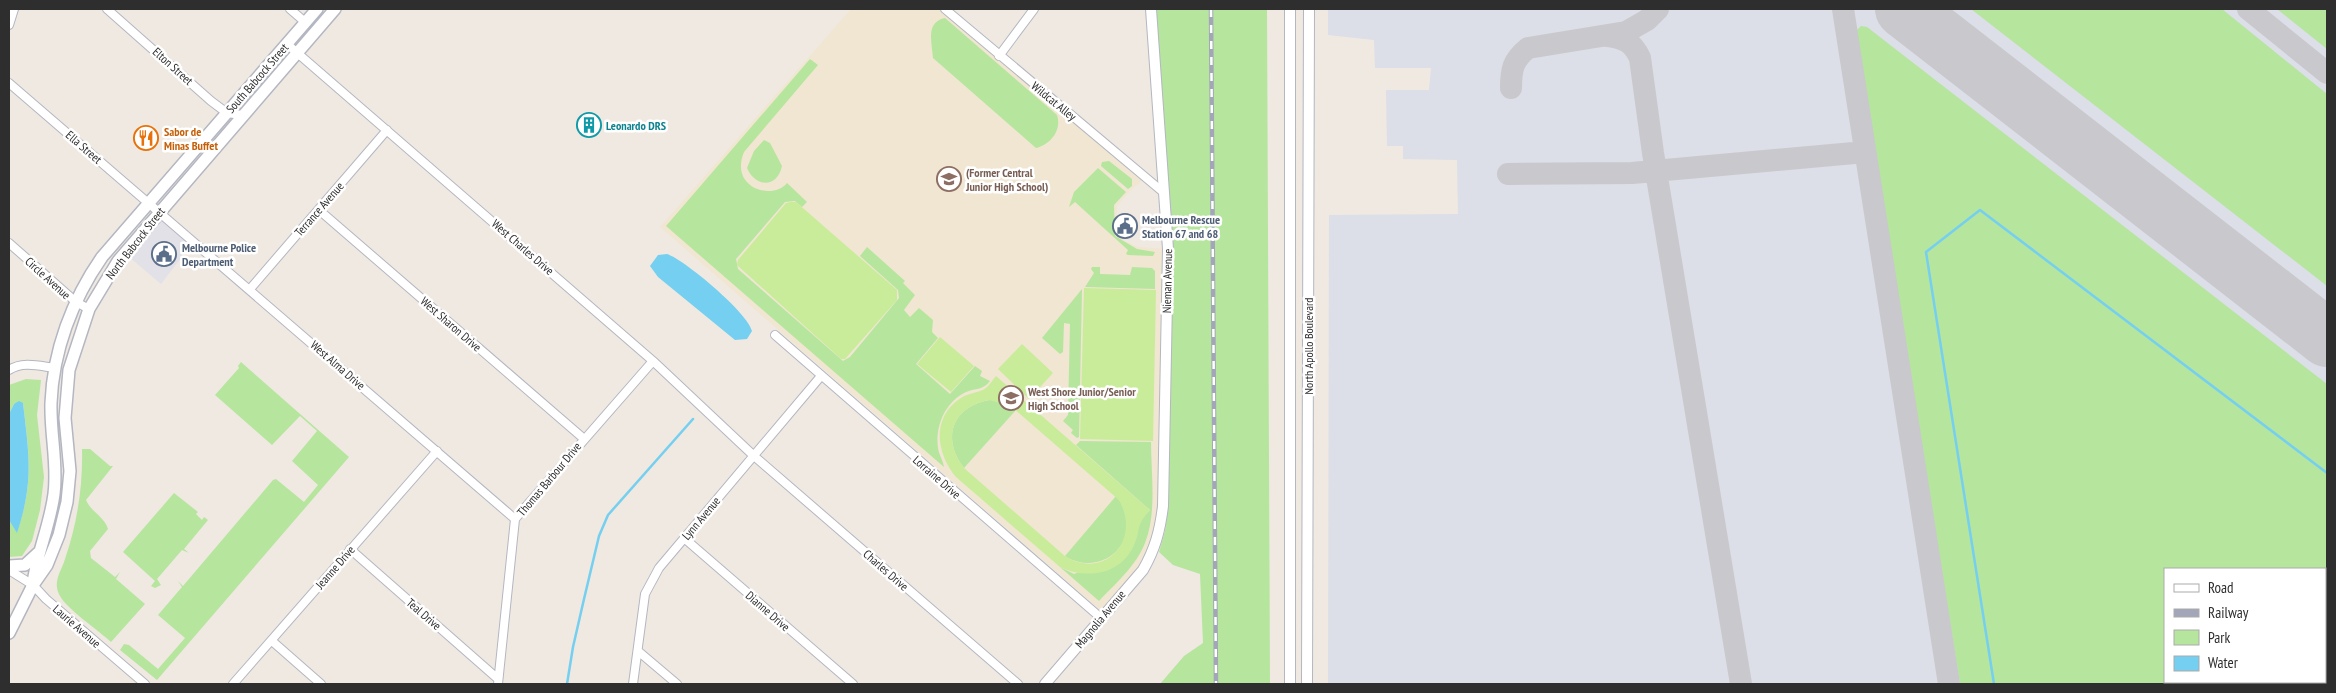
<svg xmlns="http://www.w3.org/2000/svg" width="2336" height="693" viewBox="0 0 2336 693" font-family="'PT Sans Narrow',sans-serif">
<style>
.industrial{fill:#e3e1e8}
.education{fill:#f0e6d1}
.airport{fill:#dcdee8;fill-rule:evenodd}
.green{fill:#b6e59e;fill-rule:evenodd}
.pitch{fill:#c9ec9a;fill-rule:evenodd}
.water{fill:#75cff0}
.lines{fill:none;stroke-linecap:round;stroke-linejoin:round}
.stream{stroke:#75cff0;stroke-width:2.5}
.taxiway{stroke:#c9c8cc;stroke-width:22}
.runway{stroke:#c9c8cc;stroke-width:58}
.minor-casing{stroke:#b4b7c1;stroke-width:10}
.tertiary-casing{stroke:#b4b7c1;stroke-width:12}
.secondary-casing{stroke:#b4b7c1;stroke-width:14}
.minor{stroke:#fff;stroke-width:8}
.tertiary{stroke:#fff;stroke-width:10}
.secondary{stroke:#fff;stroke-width:11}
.rail-casing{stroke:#a3a6b8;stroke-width:4.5}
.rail{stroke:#fff;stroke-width:2.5;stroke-dasharray:8;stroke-linecap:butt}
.labels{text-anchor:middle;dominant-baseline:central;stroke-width:5;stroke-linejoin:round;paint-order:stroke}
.street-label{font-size:12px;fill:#2e2e2e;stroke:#fff}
.culture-label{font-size:12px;font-weight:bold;fill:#0d838f;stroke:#fff;text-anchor:start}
.food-label{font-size:12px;font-weight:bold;fill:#c56008;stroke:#fff;text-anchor:start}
.education-label{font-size:12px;font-weight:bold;fill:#785e54;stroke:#fff;text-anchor:start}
.service-label{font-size:12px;font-weight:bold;fill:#4e5e75;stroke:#fff;text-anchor:start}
</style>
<rect width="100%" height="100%" fill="#efe9e1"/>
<path class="industrial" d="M160,218l31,27 -30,39 -33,-28z"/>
<path class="education" d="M851,9h95l200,169 -15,12 -14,16v31l21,10 30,2 -5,257 -10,47 -48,61 -445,-387z"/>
<path class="airport" d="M1328,9h999v675h-999l1,-469 129,-1 -1,-54 -54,-1v-13h-16l-1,-56h43l2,-22h-56l-1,-28 -46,-5zM2165,569h160v113h-160z"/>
<path class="green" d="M1156,9h111l3,675h-110l24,-28 19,-13 -3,-69 -27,-9 -14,-13 6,-21 3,-25 1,-315 -2,-2z
M1971,9h251l105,85v192z
M2277,9h50v40z
M945,18l112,97c5,15 -6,29 -21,33l-103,-90c-1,-15 -8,-36 12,-40z
M1861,26l6,1 460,357v300h-367l-104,-645v-8zM2165,569h160v113h-160z
M810,59l8,6 -74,87c-15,36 29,49 43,31l20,19 -5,5 -7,-6 -10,1 -49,57 2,10 105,92 7,-4 49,-59 -1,-8 -38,-34 7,-9 38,34 -2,2 12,12 -11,15 6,7 9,-9 14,12 -1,12 6,6 -22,26 34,30 25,-28 7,5 -2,5 10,5c-7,9 -14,7 -24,11 -21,10 -31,34 -28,56 1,7 5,12 6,19l-278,-241z
M764,140l6,3 12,23c-5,23 -27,21 -35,2l7,-17z
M1109,161l23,18v7l-4,3 -27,-23 1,-4z
M1098,168l28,24 -12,13 1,31 22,13 18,3 -2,4 -25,-1 -2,-1 2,-4 -53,-48 -6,5 5,-15z
M1092,267h8v7l30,1 2,-8 20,1 3,3v18l-70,-2 9,-14 -3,-4z
M1082,289l-3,148 -2,1 -6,-5 2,-3 -10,-9 5,-6 2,-91 -6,-1 -1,29 -3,2 -18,-16z
M241,362l108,95 -192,223 -37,-30 4,-6 5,1 29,24 27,-31 -27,-23 24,-28 -4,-6 5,5 90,-106 3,-1 28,23 14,-17 -26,-24 25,-30 -17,-15 -28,29 -57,-50 24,-27 -1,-2z
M26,379l15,1 -4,35 7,62 -4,33 -8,31 -10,15 -13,1v-37l8,12c17,-49 12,-79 6,-129l-9,1 -5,10v-29z
M990,400l11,2 15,8 -52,58c-23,-29 -12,-62 26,-68z
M1080,441l71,1c0,32 6,71 -6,101 -9,23 -30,41 -46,58l-39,-34 14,7c17,-6 55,-12 60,-30 6,-17 2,-20 16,-34l-74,-65z
M82,449h8l20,17h3l-27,34c5,12 18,16 22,29l-18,22 1,7 24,19 5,-5 -4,7 29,25 -34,38c-12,-11 -45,-34 -51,-46 -8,-14 1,-24 5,-37 12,-35 18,-72 17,-110z
M174,493l24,19 -2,2 6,6 2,-3 4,3 -24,29 5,4 -7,-3 -25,29 4,6 -6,3 -4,-2 4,-5 -32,-29z
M1116,496c32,36 -8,84 -50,61l-1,-1z"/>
<path class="pitch" d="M791,202h5l101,88v10l-52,59h-4l-104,-94 1,-5 48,-57z
M1084,288l72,2 -3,151 -73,-2z
M940,337l34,29 -23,26 -34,-28z
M1022,344l31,29 -24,26 -31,-30z
M996,376l154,134c-16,17 -8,20 -17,37 -14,29 -48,32 -73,20l-104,-90c-20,-24 -25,-60 5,-79 7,-5 18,-5 25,-10 4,-3 7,-9 10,-12zM990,400l22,7 107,93c22,39 -12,80 -53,57l-102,-89c-23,-29 -12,-62 26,-68z"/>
<path class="water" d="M667,254c18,6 81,59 85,77l-5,8 -12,1 -77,-63 -8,-11 8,-11z
M19,401l4,2c6,52 11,79 -6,130l-8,-13v-106l5,-10z"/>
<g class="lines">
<path class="stream" d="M567,684l6,-37 11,-48 15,-63 9,-21 85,-96
M1994,684l-68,-432 54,-42 347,263"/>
<path class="taxiway" d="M1843,9l106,675
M2248,9l79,64
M1608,36c17,2 25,7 32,22l13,95 88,531
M1511,88c0,-19 2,-28 17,-40l98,-16 21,-12 11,-11
M1508,174l124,-1 233,-21"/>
<path class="runway" d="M1904,9l423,329"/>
<defs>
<path id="minor" d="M107,9l104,92 16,12 15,2
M290,9l15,13
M945,9l218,183
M9,25l5,-16
M287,44l366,317 101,95 264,228
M999,56l35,-47
M9,83l506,436
M319,210l264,228
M9,243l67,59 13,7
M250,289l137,-159
M775,335l326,283
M9,370c14,-9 30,-4 46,-2
M684,538l169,146
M350,549l148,130
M9,570l24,15 13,14 99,85
M272,641l49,43
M638,651l39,33
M233,684l204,-233
M498,684l17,-165 138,-158
M633,684l12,-90 14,-26 162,-192"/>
<path id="tertiary" d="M1290,9v675
M1045,684l98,-114c12,-21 17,-39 20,-64l5,-257 -17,-240
M1307,684l2,-675"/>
<path id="secondary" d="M9,566l16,-1 13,-12
M33,583c4,-30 17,-58 21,-89 4,-30 -4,-60 -3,-91 2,-52 21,-103 51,-146l215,-248
M9,633l24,-48 14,-20 12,-30 8,-33 3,-31 -5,-53 4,-48 20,-61 29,-48 217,-252"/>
</defs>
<use href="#minor" class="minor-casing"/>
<use href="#tertiary" class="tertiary-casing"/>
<use href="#secondary" class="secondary-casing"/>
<use href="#minor" class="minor"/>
<use href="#tertiary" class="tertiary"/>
<use href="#secondary" class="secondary"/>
<defs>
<path id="rail" d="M1211,9l5,675"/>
</defs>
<use href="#rail" class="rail-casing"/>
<use href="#rail" class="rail"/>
</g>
<defs>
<symbol id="building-ring" viewBox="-11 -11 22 22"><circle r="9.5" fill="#fff" stroke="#0f9aa8" stroke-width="1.5"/><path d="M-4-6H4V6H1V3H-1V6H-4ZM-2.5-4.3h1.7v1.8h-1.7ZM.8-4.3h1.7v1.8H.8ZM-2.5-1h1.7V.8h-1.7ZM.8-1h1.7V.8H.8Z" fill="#0f9aa8"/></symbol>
<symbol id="restaurant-ring" viewBox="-11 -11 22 22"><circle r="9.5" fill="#fff" stroke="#e8710a" stroke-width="1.5"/><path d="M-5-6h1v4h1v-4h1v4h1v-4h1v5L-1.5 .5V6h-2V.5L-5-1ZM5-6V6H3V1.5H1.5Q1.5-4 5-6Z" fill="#e8710a"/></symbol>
<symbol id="school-ring" viewBox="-11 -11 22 22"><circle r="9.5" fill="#fff" stroke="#8d6e63" stroke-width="1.5"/><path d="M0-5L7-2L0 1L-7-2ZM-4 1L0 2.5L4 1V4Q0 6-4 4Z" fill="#8d6e63"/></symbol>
<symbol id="civic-ring" viewBox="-11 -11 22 22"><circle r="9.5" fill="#fff" stroke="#5c6f8a" stroke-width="1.5"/><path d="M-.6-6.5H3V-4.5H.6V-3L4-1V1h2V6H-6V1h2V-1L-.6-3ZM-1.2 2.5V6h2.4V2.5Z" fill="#5c6f8a"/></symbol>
</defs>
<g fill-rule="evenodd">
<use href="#building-ring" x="575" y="111" width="28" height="28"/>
<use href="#restaurant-ring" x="132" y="124" width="28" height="28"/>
<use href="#school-ring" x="935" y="165" width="28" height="28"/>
<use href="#civic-ring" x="1111" y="212" width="28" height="28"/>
<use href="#civic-ring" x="150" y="240" width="28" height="28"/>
<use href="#school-ring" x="997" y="384" width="28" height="28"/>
</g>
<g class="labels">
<g class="street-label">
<text transform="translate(173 66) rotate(42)">Elton Street</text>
<text transform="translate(257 78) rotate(-49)">South Babcock Street</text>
<text transform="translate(1054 101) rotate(39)">Wildcat Alley</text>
<text transform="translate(84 147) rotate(41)">Ella Street</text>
<text transform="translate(319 209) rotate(-49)">Terrance Avenue</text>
<text transform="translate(135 243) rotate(-52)">North Babcock Street</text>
<text transform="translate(523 247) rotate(41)">West Charles Drive</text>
<text transform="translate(48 278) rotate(42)">Circle Avenue</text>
<text transform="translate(1167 281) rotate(-89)">Nieman Avenue</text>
<text transform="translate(451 324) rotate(41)">West Sharon Drive</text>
<text transform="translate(1308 346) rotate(-90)">North Apollo Boulevard</text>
<text transform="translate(338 365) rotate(41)">West Alma Drive</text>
<text transform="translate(937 477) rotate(41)">Lorraine Drive</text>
<text transform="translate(549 479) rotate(-50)">Thomas Barbour Drive</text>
<text transform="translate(701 518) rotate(-50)">Lynn Avenue</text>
<text transform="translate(335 567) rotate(-49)">Jeanne Drive</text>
<text transform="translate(886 570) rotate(41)">Charles Drive</text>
<text transform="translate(768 611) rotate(41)">Dianne Drive</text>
<text transform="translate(424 614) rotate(41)">Teal Drive</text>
<text transform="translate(1100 619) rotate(-50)">Magnolia Avenue</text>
<text transform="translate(77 626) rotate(41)">Laurie Avenue</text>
</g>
<g class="culture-label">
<text x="606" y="125">Leonardo DRS</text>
</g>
<g class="food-label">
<text x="164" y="131">Sabor de<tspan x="164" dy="14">Minas Buffet</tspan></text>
</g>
<g class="education-label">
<text x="966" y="172">(Former Central<tspan x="966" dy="14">Junior High School)</tspan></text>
<text x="1028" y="391">West Shore Junior/Senior<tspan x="1028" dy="14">High School</tspan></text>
</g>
<g class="service-label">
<text x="1142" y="219">Melbourne Rescue<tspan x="1142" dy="14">Station 67 and 68</tspan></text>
<text x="182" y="247">Melbourne Police<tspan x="182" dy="14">Department</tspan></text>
</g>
</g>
<rect width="2336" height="693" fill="none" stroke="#2e2e2e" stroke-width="20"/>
<rect x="2164" y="568" width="162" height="115" fill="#ffffff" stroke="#ababab"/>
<rect x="2174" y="584" width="25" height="8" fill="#ffffff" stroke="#ababab"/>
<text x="2208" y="593" font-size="15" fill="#2e2e2e">Road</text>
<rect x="2174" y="609" width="25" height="8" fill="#a3a6b8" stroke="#ababab"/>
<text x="2208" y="618" font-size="15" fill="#2e2e2e">Railway</text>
<rect x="2174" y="630" width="25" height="15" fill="#b6e59e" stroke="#ababab"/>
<text x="2208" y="643" font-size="15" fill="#2e2e2e">Park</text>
<rect x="2174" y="656" width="25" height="15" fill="#75cff0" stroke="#ababab"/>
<text x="2208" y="668" font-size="15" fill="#2e2e2e">Water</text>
</svg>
